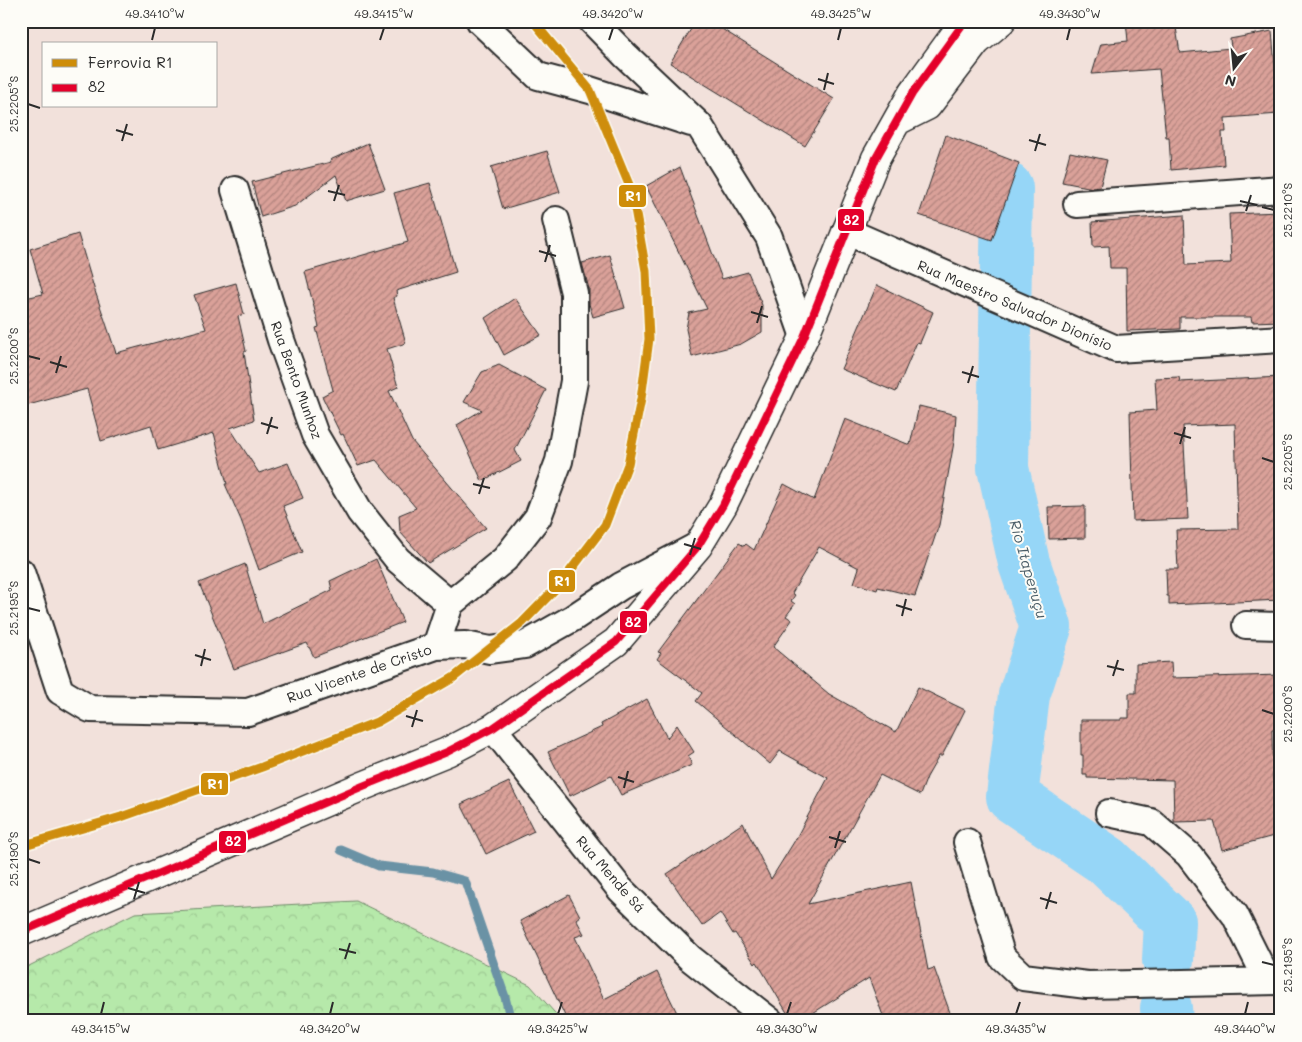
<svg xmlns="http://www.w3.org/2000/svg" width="1302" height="1042" viewBox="0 0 1302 1042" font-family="Mali,sans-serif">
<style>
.forest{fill:url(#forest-crowns);stroke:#708a6a}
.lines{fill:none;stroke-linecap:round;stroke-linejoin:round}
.stream{stroke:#6b92a5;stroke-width:9}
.river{stroke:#96d6f7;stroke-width:52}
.building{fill:url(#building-hatch);stroke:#2b2b2b}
.street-casing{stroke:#2b2b2b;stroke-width:30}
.secondary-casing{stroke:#2b2b2b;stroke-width:31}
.street{stroke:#fdfcf7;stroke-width:26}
.secondary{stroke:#fdfcf7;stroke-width:28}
.bus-1-casing{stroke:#fdfcf7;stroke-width:11}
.bus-1{stroke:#e4002b;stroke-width:8}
.rail-1-casing{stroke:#fdfcf7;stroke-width:12}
.rail-1{stroke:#ce8d09;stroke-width:9}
.ticks{fill:none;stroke:#2b2b2b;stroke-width:2}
.labels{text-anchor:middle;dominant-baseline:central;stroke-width:4;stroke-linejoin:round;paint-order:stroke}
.street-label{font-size:14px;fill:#2b2b2b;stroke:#fdfcf7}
.water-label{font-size:15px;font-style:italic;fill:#4b5e68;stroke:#fdfcf7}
.line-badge{stroke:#fdfcf7;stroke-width:2}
.badge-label{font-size:14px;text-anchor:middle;font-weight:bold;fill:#fff}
.neatline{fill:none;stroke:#2b2b2b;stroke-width:2}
.ticks-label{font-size:12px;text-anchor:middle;fill:#2b2b2b}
</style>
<defs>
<pattern id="forest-crowns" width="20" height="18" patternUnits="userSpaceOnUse" patternTransform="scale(1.25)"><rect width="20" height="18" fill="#b6e9aa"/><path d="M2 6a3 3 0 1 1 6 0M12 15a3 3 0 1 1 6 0" fill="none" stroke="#9dc892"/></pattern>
<pattern id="building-hatch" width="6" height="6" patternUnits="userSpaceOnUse" patternTransform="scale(1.25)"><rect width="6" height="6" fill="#daa199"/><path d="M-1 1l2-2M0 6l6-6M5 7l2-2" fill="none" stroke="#b1837d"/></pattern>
</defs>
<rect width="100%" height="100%" fill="#f2e1db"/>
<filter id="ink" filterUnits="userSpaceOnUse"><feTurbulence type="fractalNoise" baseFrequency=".02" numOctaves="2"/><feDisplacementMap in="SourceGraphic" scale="10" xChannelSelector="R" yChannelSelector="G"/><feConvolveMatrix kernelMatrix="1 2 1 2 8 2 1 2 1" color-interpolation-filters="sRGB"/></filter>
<g filter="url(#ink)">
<path class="forest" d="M356,901l174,84 32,36h-541v-51l114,-57z"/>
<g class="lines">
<path class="stream" d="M341,850l38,16 54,6 32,9 40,116 6,24"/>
<path class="river" d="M1007,188l-4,280 21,95 22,64 -22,68 -12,102 95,64 63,61 -2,38
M1166,1008l1,13"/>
</g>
<path class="building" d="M696,21h13l125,78 -29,47 -135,-83z
M1126,21h49l5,32 51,-5 -1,-9 42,-8 7,83 -54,4 1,14h-4l2,33 -53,5 -2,-33h-3l-7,-68 -67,5 9,-30 27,-3z
M946,135l73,28 -27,77 -73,-25z
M368,143l17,46 -39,12 -10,-26 -41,31 -34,11 -9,-35 79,-20 -1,-2z
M547,151l13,41 -57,17 -12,-42z
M1070,152l37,8 -7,27 -7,1 -31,-6z
M680,167l42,112 26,-7 14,33v27l-21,12 -49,13 -6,-28 3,-16 18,-4 -61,-123z
M430,183l26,89 -60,19 1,5 -4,2 13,45 -19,6 11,38 -9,4 23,50 74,87 -58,35 -28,-31 -1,-17 17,-7 -40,-48 -18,6 -15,-32 -2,1 -19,-39 11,-6 -17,-62 3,-1 -14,-55 103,-30 -14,-49z
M1281,212v109l-29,1 -1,-5h-71v12l-53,2 -1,-63h-16l-1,-22 -16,1 -1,-25 92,-7 2,50 45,-2 -2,-49z
M78,234l16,54 22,65 90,-24 -12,-34 42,-12 8,31 -6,2 8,35 -2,1 10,68 -24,8 29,45 29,-10 15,35 -20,8 19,46 -43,18 -18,-50 -16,-36h2l-13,-51 -56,17 -7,-25 -50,16 -14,-52 -66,18v-108l22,-5 -13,-45z
M610,255l15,53 -32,9 -4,-13v-15l-7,-26z
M877,285l56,27 -13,31 -3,-1 -21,50 -55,-23z
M515,298l26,37 -37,20 -19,-37z
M499,365l47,25 -31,60 6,11 -39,20 -25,-56 25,-15 -18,-8 18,-30z
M1179,377l1,5 101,-5v223l-112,5v-9h-2l-1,-27h12l-2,-39 62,-1 -3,-105 -52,2 5,93 -55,2 -3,-109 27,-2 -2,-32z
M919,406l37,9 -2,27 -15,83 -24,71 -37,-9 -1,3 -23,-7 5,-15 -40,-21 -27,46 3,2 -4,6 4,3 -9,12 6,4 -19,27 56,47 67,38 22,-45 47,23 -23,46h-3l-12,21 -7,18 -40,-20 -72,129 103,-22 17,88 6,-2 19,53h-68l-16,-43 -69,43h-8l-35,-59 -2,2 -20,-31 -2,1 -13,-21 -18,13 -35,-52 76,-51 28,56 23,-37 34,-64 -48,-27 -10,13 -74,-63 6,-8 -45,-34 4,-6 -3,-1 81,-109 5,3 2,-2 8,6 30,-66 30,16 31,-81 65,26z
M1085,506v32l-36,1 -1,-32z
M376,559l27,63 -89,35 -7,-14 -73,26 -35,-86 46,-19 18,60 69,-34 -2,-9z
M1171,662l1,16 109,-3v55h-9l1,50h8v54l-59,16 -8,-29 -40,1 -1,-42 -86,-2v-3h-4v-20h-2v-35h40v-2h8v-25h7v-29z
M647,699l20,39 10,-13 17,27 -6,4 4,9 -71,30 -10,-19 -41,20 -22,-44 54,-25 -1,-3z
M509,782l25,49 -48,23 -25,-50z
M569,895l11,21 -4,3 8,15 -9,3 29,62 53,-27 24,49h-120l5,-3 -46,-97z"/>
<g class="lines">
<defs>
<path id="street" d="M480,21l58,55 52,14 101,33
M592,21l33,34 74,70 70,112 35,100
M235,190l46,150 34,95 45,77 38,48 52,44 -14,42
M1077,204l204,-15
M846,231l270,118 165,-10
M21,572l39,119 30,18 158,3 188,-66 29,-1 25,5 35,-5 48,-27 48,-32 76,-40
M450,604l55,-45 33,-42 21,-56 15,-80v-88l-18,-73
M1246,625l35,1
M493,728l127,161 70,69 80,63
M1109,813l42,9 38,33 46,60 33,66
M967,842l35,115 21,20 64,8 194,-4"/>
<path id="secondary" d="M897,121l30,-15 49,-64 25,-21
M21,932l342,-146 84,-34 46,-24 123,-86 82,-96 25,-41 81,-168 72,-179 36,-64 53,-73"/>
</defs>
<use href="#street" class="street-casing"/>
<use href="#secondary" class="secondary-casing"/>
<use href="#street" class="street"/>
<use href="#secondary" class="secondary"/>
<defs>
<path id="bus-1" d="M21,932l342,-146 84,-34 46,-24 123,-86 82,-96 25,-41 81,-168 72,-179 36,-64 53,-73"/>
</defs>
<use href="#bus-1" class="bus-1-casing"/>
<use href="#bus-1" class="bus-1"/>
<defs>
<path id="rail-1" d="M21,846l100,-29 141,-50 115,-45 76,-44 69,-55 39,-40 44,-58 23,-61 13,-65 8,-60 -3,-68 -14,-79 -42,-102 -57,-69"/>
</defs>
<use href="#rail-1" class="rail-1-casing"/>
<use href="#rail-1" class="rail-1"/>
</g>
</g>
<path class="ticks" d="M152,40l3,-12M380,40l4,-12M609,40l4,-12M838,40l3,-12M1067,40l3,-12M818,79l16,5M824,90l4,-17M28,104l12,4M116,130l17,5M1029,140l17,5M122,141l5,-17M1035,151l5,-17M328,191l17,4M334,201l5,-16M1240,201l17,4M1262,207l12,3M1246,211l5,-16M539,251l17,5M545,262l5,-17M751,312l17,5M757,323l5,-17M28,356l12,3M50,362l17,5M962,372l17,5M56,373l5,-17M968,383l5,-17M261,423l17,5M1174,433l17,5M267,434l5,-17M1180,444l5,-17M1262,458l12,4M473,484l17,4M479,494l5,-16M684,544l17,5M690,555l5,-17M896,605l16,5M28,608l12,3M902,616l4,-17M195,655l16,5M201,666l4,-17M1107,666l17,4M1113,676l5,-16M1262,710l12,4M406,716l17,5M412,727l5,-17M618,777l16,5M624,788l4,-17M829,837l17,5M835,848l5,-17M28,859l12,4M128,888l17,5M1040,898l17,5M134,899l5,-17M1046,909l5,-17M339,949l17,4M345,959l5,-16M1262,962l12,3M101,1014l3,-12M330,1014l3,-12M558,1014l4,-12M787,1014l4,-12M1016,1014l4,-12M1245,1014l3,-12"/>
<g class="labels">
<g class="street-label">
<text transform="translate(1015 305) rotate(23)">Rua Maestro Salvador Dionísio</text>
<text transform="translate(297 380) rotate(70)">Rua Bento Munhoz</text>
<text transform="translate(359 673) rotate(-19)">Rua Vicente de Cristo</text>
<text transform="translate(611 874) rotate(49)">Rua Mende Sá</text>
</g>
<g class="water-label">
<text transform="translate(1029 569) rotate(74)">Rio Itaperuçu</text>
</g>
</g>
<g class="line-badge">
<rect x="618" y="184" width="29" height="24" rx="5" fill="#ce8d09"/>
<rect x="837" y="208" width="28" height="24" rx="5" fill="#e4002b"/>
<rect x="548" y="569" width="28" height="24" rx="5" fill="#ce8d09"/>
<rect x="619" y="610" width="29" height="24" rx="5" fill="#e4002b"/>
<rect x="200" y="772" width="29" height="24" rx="5" fill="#ce8d09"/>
<rect x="218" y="830" width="29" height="24" rx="5" fill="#e4002b"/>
</g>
<g class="badge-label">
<text x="633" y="201">R1</text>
<text x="851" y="225">82</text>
<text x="562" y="586">R1</text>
<text x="633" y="627">82</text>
<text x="215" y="789">R1</text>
<text x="233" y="846">82</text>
</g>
<rect width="1302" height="1042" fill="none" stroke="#fdfcf7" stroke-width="55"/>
<rect x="42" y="42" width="175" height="65" fill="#fdfcf7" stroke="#a9a8a5"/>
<rect x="52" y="59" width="25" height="8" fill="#ce8d09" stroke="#a9a8a5"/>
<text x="88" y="68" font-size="15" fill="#2b2b2b">Ferrovia R1</text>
<rect x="52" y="84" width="25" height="8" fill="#e4002b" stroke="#a9a8a5"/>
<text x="88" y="92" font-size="15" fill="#2b2b2b">82</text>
<g transform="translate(1234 68) rotate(196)" stroke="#fdfcf7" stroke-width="4" paint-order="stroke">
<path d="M0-4L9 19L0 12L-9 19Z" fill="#2b2b2b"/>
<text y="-8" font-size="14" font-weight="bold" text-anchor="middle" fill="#2b2b2b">N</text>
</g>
<rect x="28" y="28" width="1246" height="986" class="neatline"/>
<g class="ticks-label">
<text x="155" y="18">49.3410°W</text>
<text x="384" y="18">49.3415°W</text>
<text x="613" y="18">49.3420°W</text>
<text x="841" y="18">49.3425°W</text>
<text x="1070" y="18">49.3430°W</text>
<text transform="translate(14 104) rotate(-90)" y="4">25.2205°S</text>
<text transform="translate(1288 210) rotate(-90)" y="4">25.2210°S</text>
<text transform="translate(14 356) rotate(-90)" y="4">25.2200°S</text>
<text transform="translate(1288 462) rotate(-90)" y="4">25.2205°S</text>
<text transform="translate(14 608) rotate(-90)" y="4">25.2195°S</text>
<text transform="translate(1288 714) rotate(-90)" y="4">25.2200°S</text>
<text transform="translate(14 859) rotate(-90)" y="4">25.2190°S</text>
<text transform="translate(1288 965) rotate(-90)" y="4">25.2195°S</text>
<text x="101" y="1033">49.3415°W</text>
<text x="330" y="1033">49.3420°W</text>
<text x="558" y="1033">49.3425°W</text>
<text x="787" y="1033">49.3430°W</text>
<text x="1016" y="1033">49.3435°W</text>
<text x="1245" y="1033">49.3440°W</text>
</g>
</svg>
